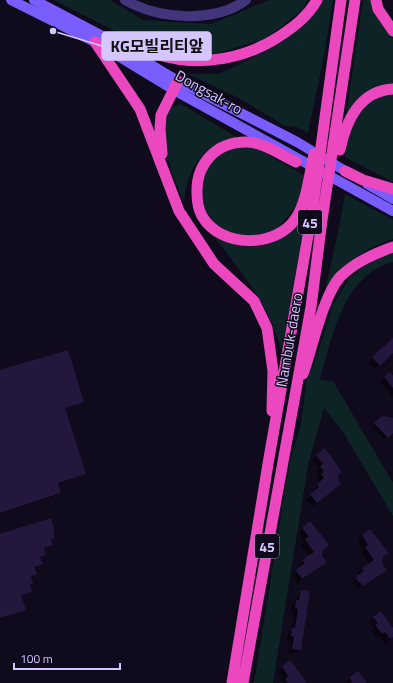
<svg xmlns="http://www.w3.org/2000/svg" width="393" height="683" viewBox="0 0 393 683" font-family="'Titillium Web','Noto Sans KR',sans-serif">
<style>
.green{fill:#0e2326}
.shadow{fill:#0007}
.building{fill:#24173d}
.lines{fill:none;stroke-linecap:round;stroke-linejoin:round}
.tertiary{stroke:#42357c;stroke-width:10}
.secondary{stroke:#795dff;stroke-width:10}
.trunk{stroke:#eb47bf;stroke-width:11}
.labels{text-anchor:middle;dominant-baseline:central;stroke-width:3;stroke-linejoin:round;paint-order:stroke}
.shield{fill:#100b1c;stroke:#9a8ebb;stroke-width:1}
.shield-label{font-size:14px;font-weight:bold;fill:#d5c6ff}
.street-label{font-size:15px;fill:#d5c6ff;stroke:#100b1c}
.leader{fill:none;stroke:#d5c6ff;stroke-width:1.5}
.callout-dot{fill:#d5c6ff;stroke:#100b1c;stroke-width:1.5}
.callout{fill:#d5c6ff;stroke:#d5c6ff;stroke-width:1.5}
.callout-label{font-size:16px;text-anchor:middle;font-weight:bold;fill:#111}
</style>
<rect width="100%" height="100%" fill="#100b1c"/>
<path class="green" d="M54,0h56l33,20 68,4 58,-24h38l-4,9 -36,29 -57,18 -32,-4 -52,-15z
M319,0h14l-8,50 -17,83 -11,-6 -12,-1 -46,-28 -51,-24h31l56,-27 20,-16z
M363,0h9c4,14 10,29 21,39v46c-25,3 -33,10 -47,31z
M393,93v89l-48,-25c1,-7 0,-16 2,-22 7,-22 24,-38 46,-42z
M181,104l62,37c-7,1 -16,1 -22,3 -25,9 -35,33 -37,58l-11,-26 -9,-31 -1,-12 5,-24z
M244,146l15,4 45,25 -6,29 -20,24 -18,9h-21l-24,-12 -12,-18 -3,-23 9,-21 16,-12z
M345,194l48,26v19c-38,12 -48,30 -70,61l16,-72z
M306,214l-24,134 -1,1c-13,-48 -43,-81 -72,-119 10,5 20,12 31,15 25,8 52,-10 66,-31z
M393,253v9c-49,12 -61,75 -73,118l13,1 60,102v33l-50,-84 -19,-24 -16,57 -35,218h-19l35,-217 12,-43 6,-45 6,-10 20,-63 16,-26 26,-21z"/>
<path class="shadow" d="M393,339v13l-18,18 -7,-7z
M0,371l82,31 -18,7 21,65 -28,10 3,9 -2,2 -58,19z
M390,373l3,4v21l-13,-16z
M382,417l11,3v12l-8,8 -13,-14z
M317,455l20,20v5l3,4 -28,23 -6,-7 9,-8 -2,-2 6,-7 -2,-3 2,-3 -3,-5 3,-3 -7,-9z
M303,527l23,35 -29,21 -4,-9 7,-6 -2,-2 12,-10 -9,-11 3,-3 -5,-8z
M54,531l-2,2 2,5 -3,3 1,4 -9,4 2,6 -5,3 2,6 -8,4 1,6 -5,3 2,6 -2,3 1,5 -11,5 4,13 -24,10v-84z
M363,535l25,18 -6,5 -1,5 4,7 -27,20 -6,-8 8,-6 -2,-3 12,-9 -9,-11 3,-3 -6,-8z
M301,591l-1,59 -5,4 -7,-1 2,-12h-3l1,-7 3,-4 3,-17h-3l1,-7z
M374,617l19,13v7l-8,6 -6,-7 -2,2 -6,-8 3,-2 -5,-6z
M283,667l23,16h-24l2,-1 -6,-11z
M351,678l14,5h-19z"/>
<path class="building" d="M393,338v15l-13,13 -8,-9z
M68,350l16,52 -19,6 21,66 -28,9 3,10 -61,20v-143z
M390,372l3,4v12l-9,-11z
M382,416l11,2v15l-5,5 -14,-15z
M325,448l17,24 -4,3v4l3,5 -24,19 -7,-9 9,-7 -2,-3 7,-6 -3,-4 3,-2 -4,-6 3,-2 -7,-9z
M51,518l4,13 -2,1 2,6 -4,1 2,6 -9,3 2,7 -6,2 3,7 -9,3 3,7 -6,2 2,8 -3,1 2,7 -11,3 5,15 -26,8v-84z
M310,521l19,24 -6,5 -1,5 5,7 -25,17 -6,-8 1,-2 8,-6 -3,-3 12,-8 -9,-13 4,-2 -6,-8v-2z
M370,529l19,24 -6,4 -1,6 5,7 -24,16 -7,-7 1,-3 7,-5 -2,-3 12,-8 -9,-13 3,-2 -5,-8v-3z
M301,590l9,1 -9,59 -9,-1 2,-12 -3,-1 1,-8h3l3,-19 -3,-1 1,-8h3z
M381,611l12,17v9l-3,2 -5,-7 -3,2 -7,-9 3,-2 -5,-6z
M289,661h2l16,22h-19l-3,-4 3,-3 -6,-10z
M357,672h2l8,11h-15l-2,-6z"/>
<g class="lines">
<path class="tertiary" d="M125,0c33,19 89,24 121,0"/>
<path class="secondary" d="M11,0l84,42 79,48 219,121
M34,0l74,39 70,42 119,61 55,33
M367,184l26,15"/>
<path class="trunk" d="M376,0l2,9 15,22
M108,39c12,3 24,5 35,9 7,2 13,6 20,8 39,11 84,2 117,-20 15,-10 28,-20 37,-36
M95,42l45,67 39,102 35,53 40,37 13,27 6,43 -1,40
M340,150c6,-29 19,-59 53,-61
M162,154l-2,-25 1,-14 17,-34
M296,162c-15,-7 -32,-19 -48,-20 -31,-1 -52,21 -51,51 0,8 1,16 5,23 18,32 74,33 94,2 11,-17 13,-43 18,-64
M345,171l18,9 30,9
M303,374c9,-25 20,-78 37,-97 15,-15 34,-23 53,-30
M232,683l37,-225 43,-245 29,-213
M243,683l68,-376 11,-87 33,-220"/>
</g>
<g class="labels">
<g class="shield">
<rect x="298" y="210" width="24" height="24" rx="3"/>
<rect x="255" y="534" width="24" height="24" rx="3"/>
</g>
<g class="shield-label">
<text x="310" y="222">45</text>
<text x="267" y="546">45</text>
</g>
<g class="street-label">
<text transform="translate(209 92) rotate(29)">Dongsak-ro</text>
<text transform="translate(289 340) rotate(-80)">Nambuk-daero</text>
</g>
</g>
<path class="leader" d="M53 31L102 46"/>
<circle class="callout-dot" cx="53" cy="31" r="4"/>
<rect class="callout" x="102" y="32" width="109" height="28" rx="4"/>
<g class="callout-label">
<text x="157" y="52">KG모빌리티앞</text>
</g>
<path d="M14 663v6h106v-6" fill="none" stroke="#d5c6ff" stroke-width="2"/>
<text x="20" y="663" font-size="12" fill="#d5c6ff" stroke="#100b1c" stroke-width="3" paint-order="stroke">100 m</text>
</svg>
